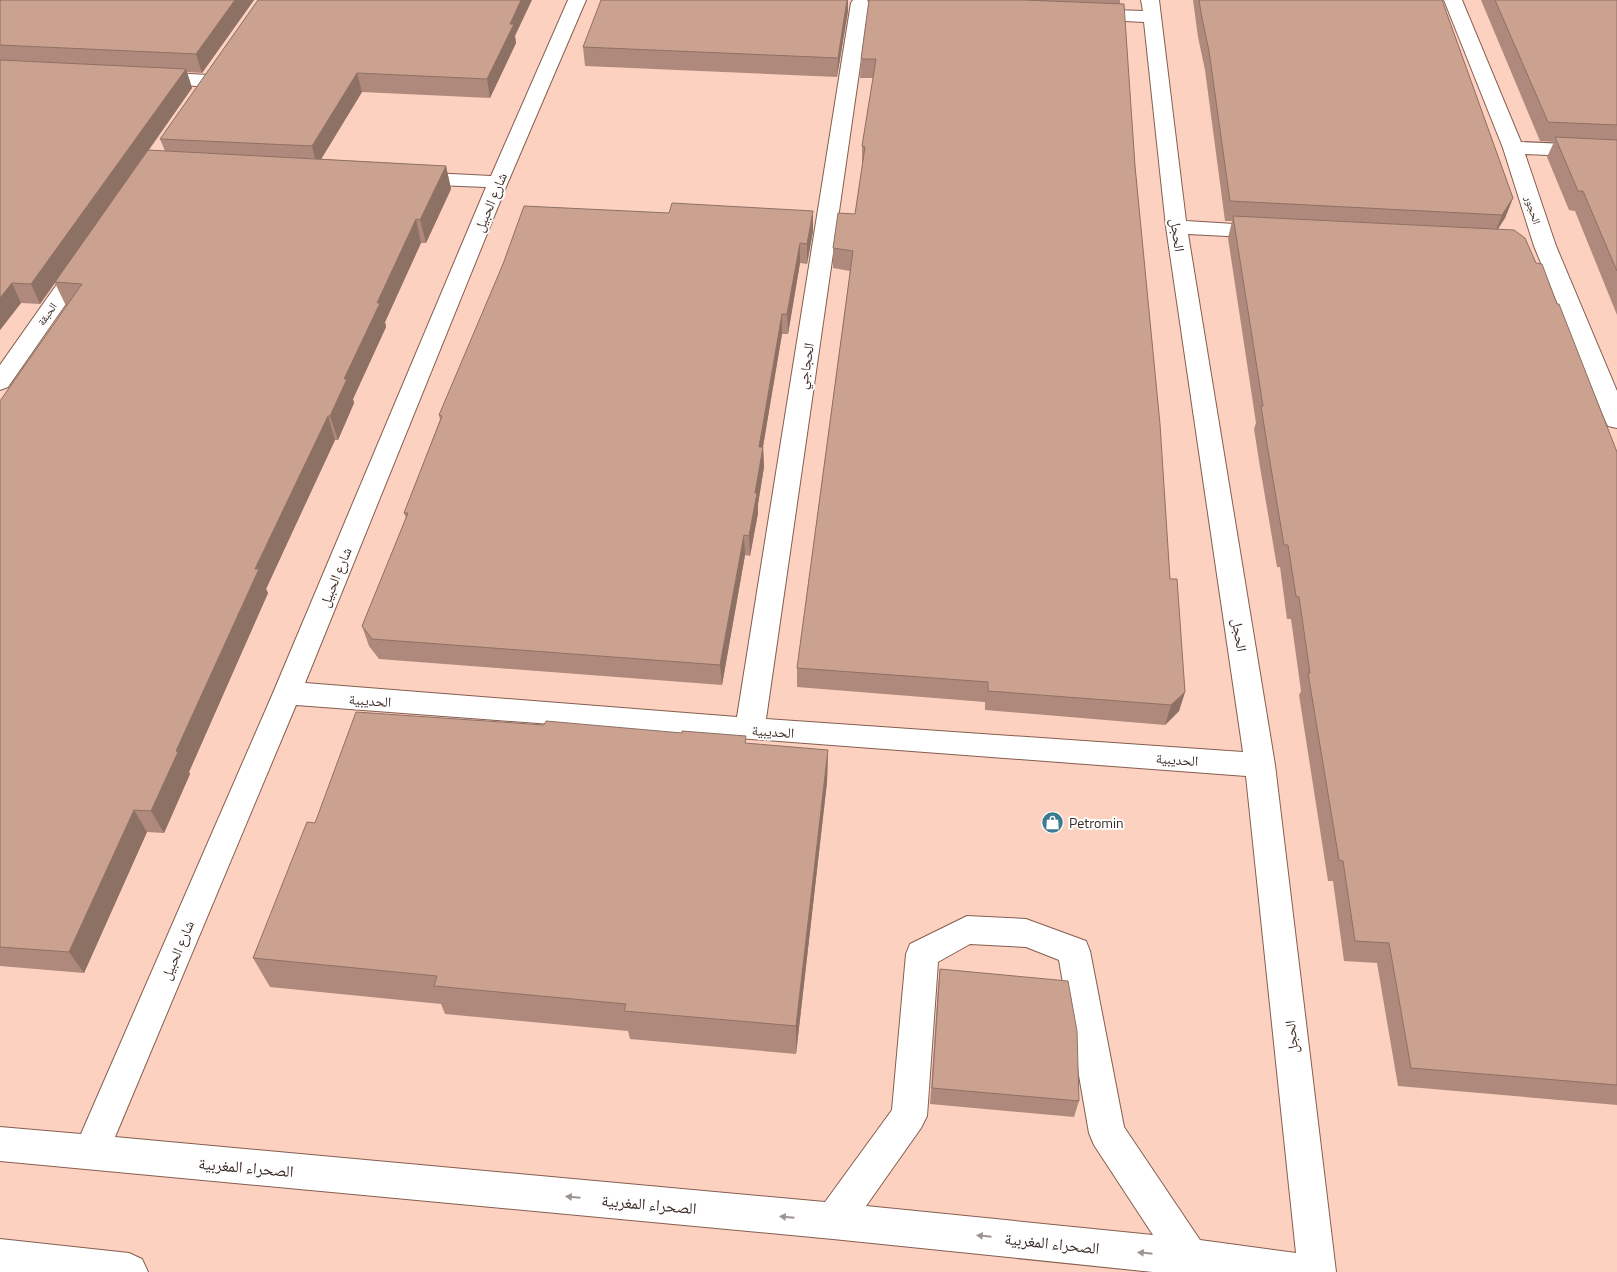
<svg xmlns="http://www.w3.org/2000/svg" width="1617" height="1272" viewBox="0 0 1617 1272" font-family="'Titillium Web','Noto Naskh Arabic',sans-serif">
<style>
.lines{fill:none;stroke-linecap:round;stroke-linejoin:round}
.minor-casing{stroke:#845e4f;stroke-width:2}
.minor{fill:#fff;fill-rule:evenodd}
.wall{fill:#af8a7c}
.shaded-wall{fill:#8e7165}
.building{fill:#cba190;stroke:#8e7165}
.oneway{fill:#9d9492}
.labels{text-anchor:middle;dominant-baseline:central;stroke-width:4;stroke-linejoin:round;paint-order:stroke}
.far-street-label{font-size:11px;fill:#3b2a24;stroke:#fdfdfd}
.street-label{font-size:14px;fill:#3b2a24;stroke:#fdfdfd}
.poi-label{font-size:14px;fill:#3b2a24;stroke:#fdfdfd;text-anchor:start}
.near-street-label{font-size:16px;fill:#3b2a24;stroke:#fdfdfd}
</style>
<rect width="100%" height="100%" fill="#fdd1c0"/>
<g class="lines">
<defs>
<path id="minor" d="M568,0h18l-78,182 -203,501 432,34 114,-714 2,-3h14l2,3 -103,716 477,33 -77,-525 -22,-205 -57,-3 -6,-1 -3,-4 3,-4 6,-1 56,2 -2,-11h18l27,221 80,5 7,2 4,4 -4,4 -7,2 -78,-4 87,531 61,507h-183l-320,-33 -833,-78v-34l81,7 192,-441 213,-506 -75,-3 -7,-2 -3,-4 3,-4 7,-2 80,4zM296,705l950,71 50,477 -96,-13 -76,-113 -34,-176 -4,-10 -60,-22 -59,-3 -57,28 -4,10 -14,156 -67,92 -710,-65zM970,944l56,3 33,13 30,173 5,12 59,90 -287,-29 55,-78 6,-12 11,-154z
M1444,0h18l59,142 96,4v12l-92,-4 31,92 61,145v37l-9,-2 -3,-6 -71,-174 -31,-98z
M154,72l54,3 7,2 2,4 -2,4 -7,2 -61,-5 -2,-4 2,-4z
M82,259l8,1 3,5 -85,122 -8,3v-25l74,-105z
M0,1239l129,14 13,6 6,13h-148z"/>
</defs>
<use href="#minor" class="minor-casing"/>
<use href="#minor" class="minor"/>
</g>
<path class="wall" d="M0,0h254l-52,73 -15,-1 5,16 -43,62 16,1 -5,-12 98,-139 257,36 1,7 -26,55 -128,-6 -41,67 125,7 5,23 -25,54h-5l-36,79 1,5 -33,72 1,4 -16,37h-3l-69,149 2,4 -79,179 1,2 -26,59 -17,-1 -63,141 -84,-7v-565l67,-95h-1l-11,-23 -15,21 -19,-1 -21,27z
M869,0h251v4l15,162 35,413 15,113 -6,19 -14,14 -180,-15v-8l-188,-15v-19l53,-397 -17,-3v-20l22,-34 7,-48v-20l11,-68h-13l1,-19z
M1193,0h249l71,198 -8,20 -7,11 38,34 21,41 60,148v653l-219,-19 -21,-123 -33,-2 -11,-80h-5l-29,-186 2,-4 -10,-72h-4l-7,-52h-3l-17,-100 -6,-38 2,-6 -28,-185 4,-17h-7l-20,-151 -7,-33z
M1481,0h136v315l-42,-104 -6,-1 -22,-53 7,-15 -14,-1z
M848,11l-11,66 -252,-11 -2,-19z
M813,231l-6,33 -7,-1 -12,71h-6l-19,113 1,20 -6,37v9l-8,43 -5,-1 -23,130 -343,-26 -10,-13 -7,-20 44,-108 -2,-5 36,-93 -1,-5z
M747,744l81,6 -1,32 -31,272 -166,-15 -2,-8 -183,-17 -4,-10 -171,-17 -17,-29 62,-135z
M940,969l139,132 -5,16 -144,-13 8,-117z"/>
<path class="shaded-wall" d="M235,0h19l-52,73 -6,-19z
M521,0h11l-17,36 1,7 -26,55 -3,-19 23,-55z
M847,0h1v11l-11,66 1,-19z
M186,69l6,19 -152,216 -9,-20z
M357,73l5,19 -45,74 -5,-20z
M446,166l5,23 -25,54 -6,-23z
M1513,198l-8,20 -11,17 8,-20z
M813,211v20l-6,33v-20z
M416,219l5,24 -36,79 1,5 -33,72 1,4 -16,37 -8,-24 14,-37 33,-76z
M800,243v20l-12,71 -1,-20z
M12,283l9,20 -21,27v-32z
M782,314v20l-20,118 1,-5 1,20 -6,37v9l-8,43 -1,-20 6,-43 4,-46z
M328,416l7,24 -69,149 2,4 -79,179 1,2 -26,59 -13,-22 25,-60 79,-182z
M744,535l1,20 -23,130 -2,-20z
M1185,692l-6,19 -14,14 6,-20z
M828,750l-1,32 -31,272v-28z
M134,810l13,22 -63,141 -15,-21z"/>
<path class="building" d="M2,0h233l-39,54 -196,-9v-43z
M258,0h263l-11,24h4l-27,55 -130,-6 -45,73 -152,-7z
M601,0h246l-9,58 -255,-11z
M869,0h155l100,4 11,162 25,258 10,155h7l8,113 -14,13 -183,-14v-9l-191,-14 56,-417 -20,-3 5,-35 17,1 10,-67 -3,-1 14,-87h-15z
M1199,0h243l71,198 -11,17 -272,-14 -21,-150 -7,-33z
M1495,0h122v125l-69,-3z
M0,60l186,9 -155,215 -19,-1 -12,15z
M1555,137l62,3v131l-34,-80h-5z
M148,150l298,16 -26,54 -4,-1 -39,84h3l-36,76h3l-17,37h-2l-73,153h4l-83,182 2,1 -27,59 -17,-1 -65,142 -69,-5v-546l82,-117 -27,-2z
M672,203l141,8 -6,33 -7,-1 -13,71h-5l-23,133h4l-8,46h2l-8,43 -5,-1 -24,130 -348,-26 -10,-13 46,-113h-4l38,-97 -3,-1 64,-151 21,-58 145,7z
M1233,216l281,14 11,8 11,25 6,1 15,40h2l58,148v633l-206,-17 -22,-125 -34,-2 -12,-80 -4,-1 -31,-187h2l-11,-76 -3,-1 -8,-51h-4l-17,-101 -6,-38h2z
M356,712l188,13 2,-4 136,12v-2l64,5 -1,7 83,7 -32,276 -172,-15 2,-7 -192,-18 3,-10 -184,-18 54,-136 8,1z
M940,969l128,12 9,50 2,70 -147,-13z"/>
<defs><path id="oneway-solid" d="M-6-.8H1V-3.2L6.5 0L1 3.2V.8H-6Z" transform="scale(1.25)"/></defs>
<g class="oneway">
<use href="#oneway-solid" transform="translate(573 1197) rotate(-175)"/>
<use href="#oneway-solid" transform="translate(787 1217) rotate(-175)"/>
<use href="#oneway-solid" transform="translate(984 1236) rotate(-174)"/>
<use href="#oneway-solid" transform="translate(1145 1253) rotate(-174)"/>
</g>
<defs>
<symbol id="shop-disc" viewBox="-11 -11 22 22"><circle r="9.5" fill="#3b7a8f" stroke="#fdfdfd"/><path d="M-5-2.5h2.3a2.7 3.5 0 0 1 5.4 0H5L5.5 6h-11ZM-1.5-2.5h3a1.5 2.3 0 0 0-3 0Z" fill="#fff"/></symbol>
</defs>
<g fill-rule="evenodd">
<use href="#shop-disc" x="1040" y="810" width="25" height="25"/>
</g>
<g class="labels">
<g class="far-street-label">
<text transform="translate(1533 210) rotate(72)">الحجور</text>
<text transform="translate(47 314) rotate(-55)">الحبقة</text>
</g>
<g class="street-label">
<text transform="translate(490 202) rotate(-67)">شارع الحبيل</text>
<text transform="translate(1178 235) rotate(82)">الحجل</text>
<text transform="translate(805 366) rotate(-81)">الحجاجي</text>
<text transform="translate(335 577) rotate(-68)">شارع الحبيل</text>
<text transform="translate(1240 635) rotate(81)">الحجل</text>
<text transform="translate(370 700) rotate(4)">الحديبية</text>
<text transform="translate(773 731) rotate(4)">الحديبية</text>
<text transform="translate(1177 759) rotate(4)">الحديبية</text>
<text transform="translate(177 950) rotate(-67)">شارع الحبيل</text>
<text transform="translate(1291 1037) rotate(-96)">الحجل</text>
</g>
<g class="poi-label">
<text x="1069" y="822">Petromin</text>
</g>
<g class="near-street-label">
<text transform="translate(246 1167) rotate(5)">الصحراء المغربية</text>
<text transform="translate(649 1204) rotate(5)">الصحراء المغربية</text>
<text transform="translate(1052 1243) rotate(6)">الصحراء المغربية</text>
</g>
</g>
</svg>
